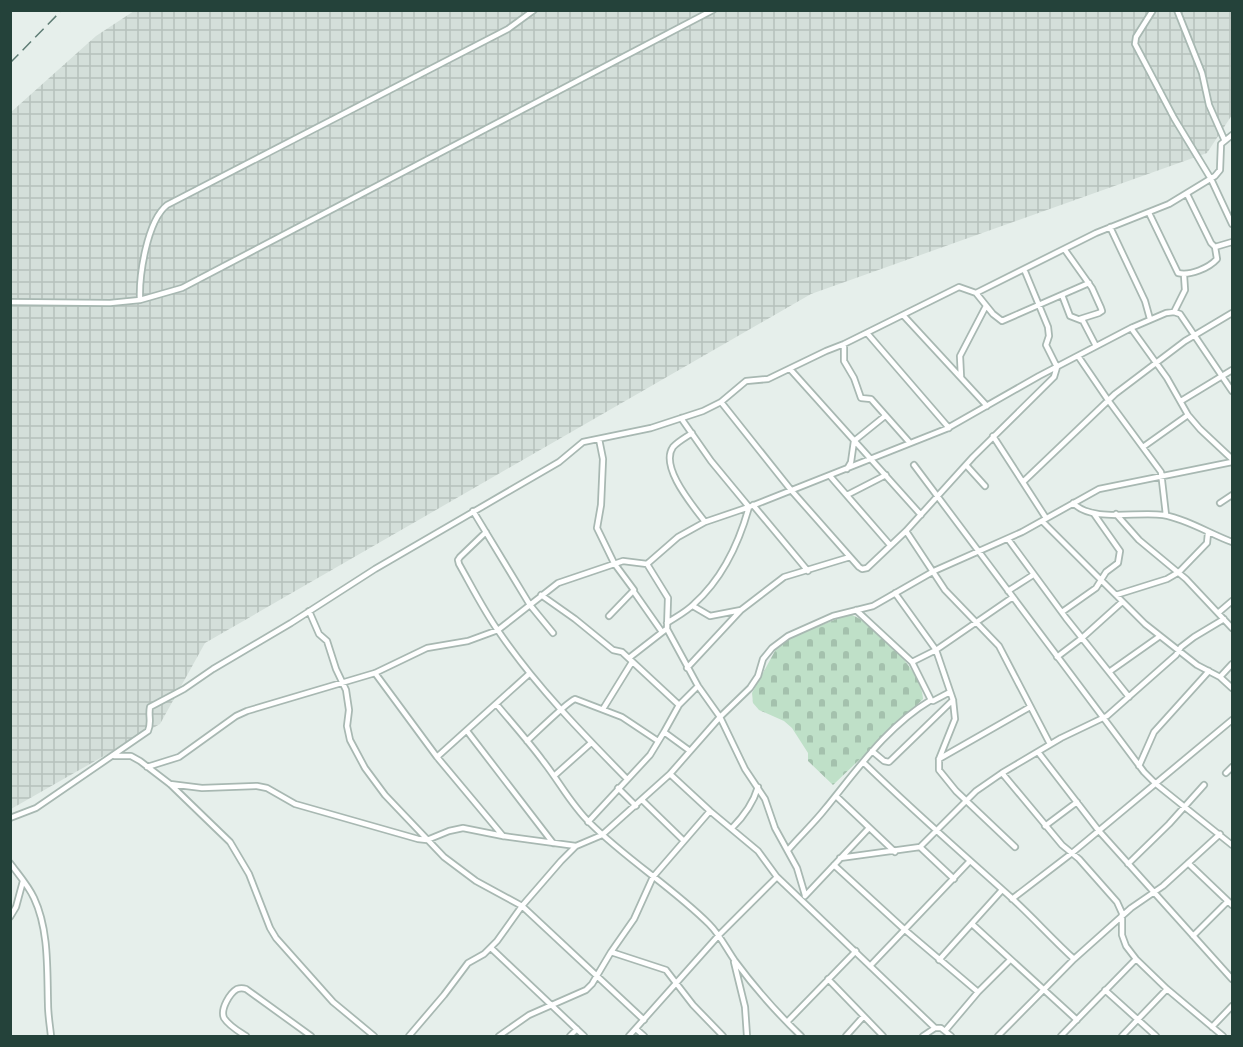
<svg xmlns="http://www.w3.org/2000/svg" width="1243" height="1047" viewBox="0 0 1243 1047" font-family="Karla,sans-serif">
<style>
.industrial{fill:url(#industrial-grid)}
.cemetery{fill:url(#cemetery-stones)}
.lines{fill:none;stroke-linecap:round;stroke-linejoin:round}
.minor-casing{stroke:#a8b8b2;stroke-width:8}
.minor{stroke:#fff;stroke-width:4.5}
.rail{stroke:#5f7d75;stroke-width:1.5;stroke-dasharray:12 6;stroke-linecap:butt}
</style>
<defs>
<pattern id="industrial-grid" width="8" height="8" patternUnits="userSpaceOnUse" patternTransform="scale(1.5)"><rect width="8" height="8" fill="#d4dfda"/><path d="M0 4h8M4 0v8" fill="none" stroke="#b6c1bc"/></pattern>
<pattern id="cemetery-stones" width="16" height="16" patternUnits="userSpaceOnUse" patternTransform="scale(1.5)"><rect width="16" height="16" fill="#bfe0c8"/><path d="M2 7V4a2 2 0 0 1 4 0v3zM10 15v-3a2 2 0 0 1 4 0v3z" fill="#a4c1ad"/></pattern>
</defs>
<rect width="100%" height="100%" fill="#e6efeb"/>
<path class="industrial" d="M134,11h1098v104l-25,38 -396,141 -606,349 -45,81 -149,85 -1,-696 86,-77z"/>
<path class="cemetery" d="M849,614c24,7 75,59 74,85l-90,86 -25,-24v-8l-16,-25 -8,-7 -25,-11 -6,-7 -1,-10 24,-44 9,-9z"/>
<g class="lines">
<defs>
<path id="minor" d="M1153,10l-17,27 -1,7 39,74 37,61 21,45
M1177,10l25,63 7,32 15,34
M1149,213l29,60c12,3 31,-5 39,-14l-2,-12 -4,-4 -24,-49
M1110,227l35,74 5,18
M1215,247l17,-5
M1065,250l27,38 9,20 1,3 -3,2 -19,6
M976,293l17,21 9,7 87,-38
M1062,295l8,21 13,5 13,25
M140,300c-1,-25 7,-79 27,-95l341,-176 26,-19
M10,302l100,1 30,-3 42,-12 531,-278
M1174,312l11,-22 -1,-15
M903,315l84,91
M1131,328l36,50 21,37 12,14 32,30
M867,333l82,95
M844,344v17l10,17 7,20 10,1 39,44
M1078,356l30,44 53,72 5,43
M790,369l131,146
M961,377l-1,-21 26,-50
M1181,401l51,-31
M721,402l70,88 68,77 3,2 5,-1 39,-37 67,-74 81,-80 3,-10 -11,-22 3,-9 -1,-9 -24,-58
M692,433c-6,4 -15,9 -19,14 -14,20 21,60 32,75
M993,436l53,82
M599,439l4,20 -2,46 -4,23 17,35 20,27 -25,26
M1143,447l45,-32
M914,465l230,307 12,12 76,61
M966,465l19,21
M847,469l4,-7 3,-21 31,-25
M830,476l60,69
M1024,481l91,-87 70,-53 47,-28
M847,495l39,-20
M1073,503c20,20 64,8 90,12 24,4 47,19 69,27
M1220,503l12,-8
M753,505l55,66
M473,511l57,94 23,28
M1116,514l23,26 47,39 46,49
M1042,521l103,103 52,41 23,12 12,11
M906,531l39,59 54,56 51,98
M486,532l-26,25 -2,3 1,4c13,23 25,47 40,68 37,54 82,100 128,147
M1008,539l58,79 63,79
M647,564l21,34 -1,31 31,57 22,31 25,52 20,30 10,29 22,40 8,27
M1008,591l25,-16
M634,592l28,40
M895,593l41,57 17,50 2,19 -16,40v11l17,21 59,56
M541,595l34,24 38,31 9,2 57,53
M1116,595l51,-16 12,-7 28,-29 1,-10
M693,606l17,10 31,-6 43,-33 66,-20
M309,611l10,23 8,7 9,28 10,21 3,20 -2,16 3,14 15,28 20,27 59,62 32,24 46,25 122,114
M1062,612l34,-24 10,-16 12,-9 2,-12 -26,-37
M1218,613l14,-12
M667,623c9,-6 19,-11 27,-19 28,-25 45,-61 55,-97l-38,-46 -30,-43
M1057,657l25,-19 40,-36
M629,658l36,-28
M912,662l24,-12 77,-53
M687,668l54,-58
M1109,672l51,-36
M375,673l62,84 66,79
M1220,677l12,-13
M931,700l2,1 17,-9
M497,705c15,18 32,37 46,56 16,20 28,44 47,62 37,37 82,64 119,101 11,11 17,24 26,37 20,27 42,52 66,75
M603,709l29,-47
M467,731l86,112
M664,732l26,19
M527,741c9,-8 40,-39 48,-42l47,18 36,24
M872,751l12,10 5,1 64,-62
M1038,752l61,79 133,148
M114,756h17l9,5 30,23 60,58 19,32 21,54 6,10 57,64 41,34
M437,757l92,-83
M939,759l91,-52
M863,762c46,45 94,87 142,130 24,21 45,45 69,67
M1139,766l15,-34 55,-61
M147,767l32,-10 57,-41 11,-5 128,-38 52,-25 41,-7 30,-11 60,-47 65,-22 24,3 31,-27 27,-15 44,-15 197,-78 93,-53 92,-48 35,-15 8,-1 6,2 52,77
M1002,773l60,72 17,14 38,43 5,11v22l4,11 10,13 31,30 56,47
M1226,773l6,-6
M670,774l40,37 48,40 19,26 158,151
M554,776l37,-33
M170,784l32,4 55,-2 10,2 28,16 123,35 9,1 22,-9 14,-3 40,8 73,10
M618,788l18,18
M836,796l59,56
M642,800l41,40
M10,818l26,-10 112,-77c4,-9 0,-15 2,-24l34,-18 29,-20 78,-46 84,-54 184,-107 24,-20 68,-14 52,-17 18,-9 25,-21 22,-2 58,-28 18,-7 115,-57 17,6 120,-60 73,-29 46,-28 5,-6 1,-26 11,-9
M588,822l62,-67 14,-23 15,-27 19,-19
M1045,826l32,-24
M732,828c12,-12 21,-24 26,-41
M920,847l34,32
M788,850c12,-14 26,-27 37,-41 32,-39 62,-83 106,-109l-19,-38 -56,-52
M840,858l80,-11 56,-56 26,-18 59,-35 46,-22 69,-61 5,-8 13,-10 30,-18
M10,863c8,11 18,22 24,35 15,32 13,71 14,106 0,11 2,22 3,32
M1188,863l44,42
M1128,864l41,-40 35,-39
M834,865l71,65 73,62
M805,896l64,-68
M1012,899l60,-46 160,-133
M10,917l6,-10 7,-26
M972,924l105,96
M1193,936l35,-35
M491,948l93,88
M611,952l55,18 27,35 30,31
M939,960l63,-70
M734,962l11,45 2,29
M870,966l99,-104
M828,979l55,57
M1105,990l51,46
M787,1022l69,-71
M1212,1027l20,-21
M636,1029l8,7
M945,1031l33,-39 32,-32
M246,1036c-8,-5 -17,-10 -22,-18 -4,-9 6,-25 13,-29 3,-1 6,-1 9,0l65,47
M409,1036l35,-41 24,-32 16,-9 13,-13 25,-35 39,-45 15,-15 26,-11 68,-61 50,-57 30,-29 8,-12 5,-17 9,-11 16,-12 45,-20 40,-10 61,-35 88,-39 77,-43 133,-27
M499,1036l30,-21 57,-25 6,-6 19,-32 23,-33 19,-42 57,-66
M570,1036l7,-7
M629,1036l90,-101 58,-58
M846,1036l17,-19
M923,1036l12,-8h6l10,8
M998,1036l76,-77 57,-51 32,-22 57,-52
M1061,1036l75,-77
M1122,1036l45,-47"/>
</defs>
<use href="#minor" class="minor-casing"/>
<use href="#minor" class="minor"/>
<path class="rail" d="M10,63l52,-53"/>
</g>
<rect width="1243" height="1047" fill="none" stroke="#24423a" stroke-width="24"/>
</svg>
